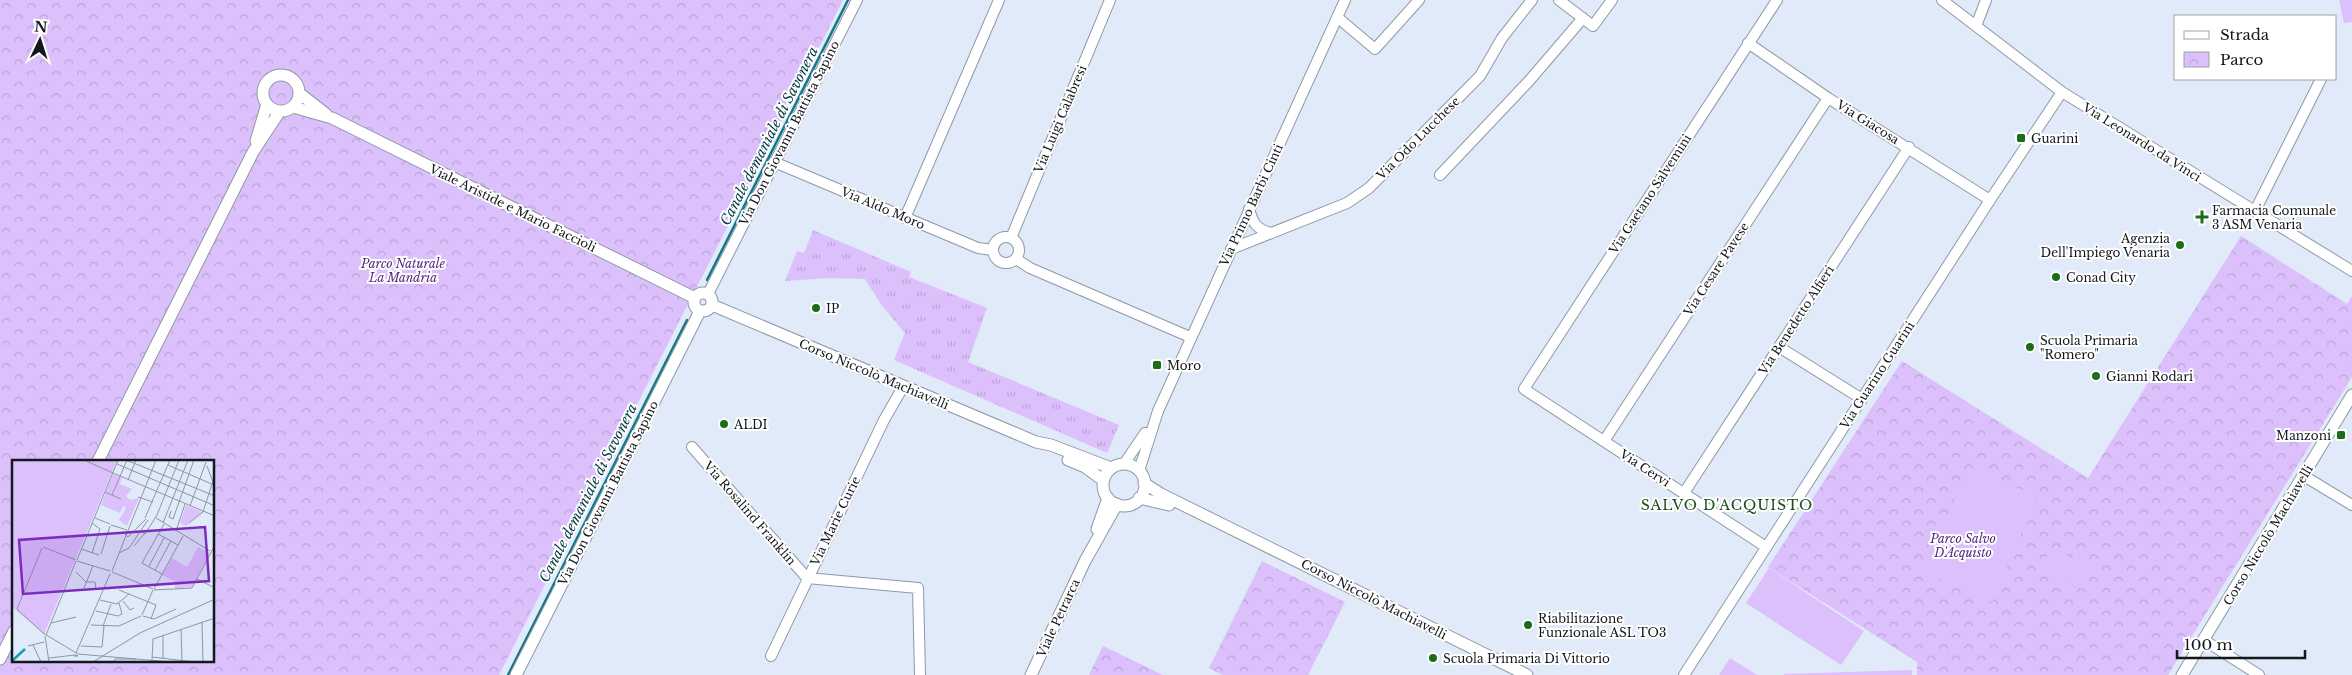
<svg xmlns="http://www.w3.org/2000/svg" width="2352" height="675" viewBox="0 0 2352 675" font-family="'Libre Baskerville',serif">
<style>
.grass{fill:url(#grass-tufts)}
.park{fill:url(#park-crowns);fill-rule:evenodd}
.garden{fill:#dbc0fc}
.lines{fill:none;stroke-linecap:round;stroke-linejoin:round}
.stream{stroke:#127888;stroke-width:2.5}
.minor-casing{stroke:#8f98a6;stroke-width:12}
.tertiary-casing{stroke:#8f98a6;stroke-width:13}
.minor{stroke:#fff;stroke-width:10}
.tertiary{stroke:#fff;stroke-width:11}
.poi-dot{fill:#1b6e17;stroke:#fff;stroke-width:2}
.labels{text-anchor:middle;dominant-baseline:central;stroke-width:4;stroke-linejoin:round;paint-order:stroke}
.street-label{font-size:12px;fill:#14171c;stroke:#fff}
.poi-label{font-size:12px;fill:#14171c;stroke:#fff;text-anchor:start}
.park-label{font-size:12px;font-style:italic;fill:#55277d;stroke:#fff}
.water-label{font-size:14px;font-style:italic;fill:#003943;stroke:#fff}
.neighbourhood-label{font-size:14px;letter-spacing:1px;fill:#1c4f19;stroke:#fff}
.inset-river{fill:none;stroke:#11a1b7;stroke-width:2.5}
.inset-road{fill:none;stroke:#8e96a1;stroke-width:1}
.view{fill:#7b2cbf;fill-opacity:0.15;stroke:#7b2cbf;stroke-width:2.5}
.inset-edge{fill:none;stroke:#14171c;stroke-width:2.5}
</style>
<defs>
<pattern id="grass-tufts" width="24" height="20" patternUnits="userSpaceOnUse" patternTransform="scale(1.25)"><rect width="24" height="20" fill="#dbc0fc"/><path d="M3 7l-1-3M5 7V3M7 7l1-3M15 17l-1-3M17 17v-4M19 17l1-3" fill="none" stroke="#bba4d7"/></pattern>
<pattern id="park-crowns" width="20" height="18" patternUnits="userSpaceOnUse" patternTransform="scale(1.25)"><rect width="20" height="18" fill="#dbc0fc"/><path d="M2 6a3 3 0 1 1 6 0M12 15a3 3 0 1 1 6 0" fill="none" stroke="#bba4d7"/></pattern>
</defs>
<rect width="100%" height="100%" fill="#e0eaf9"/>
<path class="grass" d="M813,230l98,42 -2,5 78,31 -19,54 151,63 -12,28 -213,-93 11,-27 -23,-27 -17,-27 -35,-1 -45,3 12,-30 7,2z"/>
<path class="park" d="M0,0h843l-344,675h-499zM14,461h200v200h-200z
M2241,236l106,68 5,-8v81l-184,298h-251v-13l-149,-95 134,-206 186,117z
M1262,561l83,41 -37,73h-86l-13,-7z
M1103,646l60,29h-74z"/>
<path class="garden" d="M2339,0h13v22l-8,1z
M1968,467l69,29 -45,106 -69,-30z
M2050,548l42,18 -10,23 -42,-18z
M1769,568l95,63 -23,34 -95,-62z
M1730,658l27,17h-38z
M1912,670v5h-128v-1z"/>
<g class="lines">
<path class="stream" d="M707,280l141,-280
M508,675l179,-355"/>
<defs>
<path id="minor" d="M1559,0l34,26 19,-26
M1942,0l120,92 290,179
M1337,17l38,32 44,-49
M1976,26l10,-26
M1748,43l80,55 162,102
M774,162l204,86 15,2
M1440,175l89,-94 54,-63
M1249,209c4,14 7,20 22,24
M2255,211l66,-132
M905,218l94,-218
M993 250a13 13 0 1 1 26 0a13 13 0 1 1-26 0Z
M1011,238l99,-238
M1231,249l116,-46 22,-15 111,-112 22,-38 30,-38
M1016,259l14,9 160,69
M708,294l149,-294
M1779,347l83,52
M1604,441l224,-343
M692,447l115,131 111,10 2,87
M1124,464l21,-31
M1139,471l19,-60 187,-411
M2304,476l48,29
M1684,493l225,-346
M1766,547l-242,-158 253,-389
M2204,640l55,35
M771,656l113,-236 19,-33
M1684,675l306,-475 72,-108"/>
<path id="tertiary" d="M263 93a18 18 0 1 1 36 0a18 18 0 1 1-36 0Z
M299,93l27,21
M293,107l39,11 363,180
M256,141l11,-37
M694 302a9 9 0 1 1 18 0a9 9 0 1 1-18 0Z
M712,305l324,137 15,3 60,23
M1068,460l17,7 18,13
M98,461l155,-309 27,-41
M1103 485a21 21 0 1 1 42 0a21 21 0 1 1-42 0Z
M1144,483l17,11 366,181
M1139,498l30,7
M1097,529l11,-31
M0,659l14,-28
M516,675l184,-364
M1031,675l54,-114 32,-57
M2182,675l170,-280"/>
</defs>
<use href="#minor" class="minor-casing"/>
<use href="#tertiary" class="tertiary-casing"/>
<use href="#minor" class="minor"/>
<use href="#tertiary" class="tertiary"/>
</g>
<g class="poi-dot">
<rect x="2016" y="133" width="10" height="10" rx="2.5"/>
<path d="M2199.5 209.5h5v5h5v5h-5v5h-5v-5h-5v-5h5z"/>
<circle cx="2180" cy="245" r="5"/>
<circle cx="2056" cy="277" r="5"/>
<circle cx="816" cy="308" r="5"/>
<circle cx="2030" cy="347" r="5"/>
<rect x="1152" y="360" width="10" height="10" rx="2.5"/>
<circle cx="2096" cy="376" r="5"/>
<circle cx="724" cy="424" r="5"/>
<rect x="2336" y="430" width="10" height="10" rx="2.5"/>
<circle cx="1528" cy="625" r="5"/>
<circle cx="1433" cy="658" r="5"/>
</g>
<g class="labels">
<g class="street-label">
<text transform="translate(1060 119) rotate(-67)">Via Luigi Calabresi</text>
<text transform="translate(1868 122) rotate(32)">Via Giacosa</text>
<text transform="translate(789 133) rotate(-63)">Via Don Giovanni Battista Sapino</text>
<text transform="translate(1418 138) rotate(-45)">Via Odo Lucchese</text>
<text transform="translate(2142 142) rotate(32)">Via Leonardo da Vinci</text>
<text transform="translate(1650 194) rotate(-57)">Via Gaetano Salvemini</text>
<text transform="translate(1251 205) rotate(-65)">Via Primo Barbi Cinti</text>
<text transform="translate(513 208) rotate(26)">Viale Aristide e Mario Faccioli</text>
<text transform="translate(883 208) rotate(23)">Via Aldo Moro</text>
<text transform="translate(1716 269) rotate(-57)">Via Cesare Pavese</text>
<text transform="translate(1796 320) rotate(-57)">Via Benedetto Alfieri</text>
<text transform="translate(874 374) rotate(23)">Corso Niccolò Machiavelli</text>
<text transform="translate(1877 375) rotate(-57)">Via Guarino Guarini</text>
<text transform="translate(1645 468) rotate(33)">Via Cervi</text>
<text transform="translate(608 493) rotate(-63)">Via Don Giovanni Battista Sapino</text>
<text transform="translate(750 513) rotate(49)">Via Rosalind Franklin</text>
<text transform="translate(835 521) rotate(-64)">Via Marie Curie</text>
<text transform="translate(2268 535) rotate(-59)">Corso Niccolò Machiavelli</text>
<text transform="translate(1374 599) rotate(27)">Corso Niccolò Machiavelli</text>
<text transform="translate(1058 618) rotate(-65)">Viale Petrarca</text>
</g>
<g class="poi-label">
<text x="2031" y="138">Guarini</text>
<text x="2212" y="210">Farmacia Comunale<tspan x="2212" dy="14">3 ASM Venaria</tspan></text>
<text x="2170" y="238" text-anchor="end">Agenzia<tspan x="2170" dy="14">Dell'Impiego Venaria</tspan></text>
<text x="2066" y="277">Conad City</text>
<text x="826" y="308">IP</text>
<text x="2040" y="340">Scuola Primaria<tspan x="2040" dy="14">"Romero"</tspan></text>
<text x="1167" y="365">Moro</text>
<text x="2106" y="376">Gianni Rodari</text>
<text x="734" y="424">ALDI</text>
<text x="2331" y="435" text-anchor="end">Manzoni</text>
<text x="1538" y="618">Riabilitazione<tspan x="1538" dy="14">Funzionale ASL TO3</tspan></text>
<text x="1443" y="658">Scuola Primaria Di Vittorio</text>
</g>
<g class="park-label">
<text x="403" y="263">Parco Naturale<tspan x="403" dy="14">La Mandria</tspan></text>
<text x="1963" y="538">Parco Salvo<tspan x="1963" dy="14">D'Acquisto</tspan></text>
</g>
<g class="water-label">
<text transform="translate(769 136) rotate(-63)">Canale demaniale di Savonera</text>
<text transform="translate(588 493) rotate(-63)">Canale demaniale di Savonera</text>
</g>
<g class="neighbourhood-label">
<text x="1727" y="505">SALVO D'ACQUISTO</text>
</g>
</g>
<g transform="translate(12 460)">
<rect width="202" height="202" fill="#e0eaf9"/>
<path d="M94,33l23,10 -2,5 -4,-2 -3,7 -19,-8z" fill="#dbc0fc"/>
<path d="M0,0h105l-73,174 -32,-27zM101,14l9,4 -2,6 12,5 -6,7 4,4 9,-2 -12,28 -8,-6 10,-17 -24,-10zM174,45l16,7 -16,14 -6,-3zM186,87l12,6 -18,34 -17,2v-7l-13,-7 10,-17 15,9z" fill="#dbc0fc"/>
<path class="inset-river" d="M0,201l13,-12"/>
<path class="inset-road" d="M72,0l29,13M114,0l89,36M105,4l98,42M156,5l46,20M195,6l6,16M101,13l102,43M116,20l8,-20M93,32l16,7M100,35l15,-35M126,37l15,5M178,46l16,-44M159,51l-2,6 4,2 21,-59M83,58l15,6M133,58l25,-58M144,58l54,33M151,63l25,-63M177,63l14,-11 10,-31M99,65l16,5M129,71l4,3 12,-19 22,-55M164,71l9,-27M113,74l3,3 18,-18M146,74l20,11M122,86l11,-13M31,87l33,13M69,89l18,6M80,93l8,-24 -8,-6M107,93l10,-5 19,-28M89,94l9,-28M65,100l41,-100M65,101l33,10M137,106l15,-28M143,110l16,-29M100,111l44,-111M64,112l10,10h9l1,7M100,112l41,17M150,114l-20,-11 22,-39M185,119l18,9M72,128l9,-22M142,129l29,-53M107,130l37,15 -5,14M142,130l38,-2 23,-43M88,140l17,4 12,-10M111,141l7,9 4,-2M5,149l25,-61M5,149l27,25M84,151l22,5M130,155l11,-25M106,156l4,-2 -3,-11M131,156l11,3 22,-10M190,162l1,40M39,163l25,-6M79,165l28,1 22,-10M91,166l8,-22M169,169l1,32M31,173l35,21 93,8M34,175l30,-74M33,176l4,26M151,176v23M21,185l8,17M16,186l16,-4M69,186l21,1 2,-21M64,193l34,-79M140,197l42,5M37,198l26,-3 3,1h-4M140,200l1,-21 62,-21M81,202l47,-29 75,-34M102,202l1,-3h21"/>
<path class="view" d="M193,67l4,54 -186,13 -4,-54z"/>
<rect width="202" height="202" class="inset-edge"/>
</g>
<rect x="2174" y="15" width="162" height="65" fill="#ffffff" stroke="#a1a2a4"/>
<rect x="2184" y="31" width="25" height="8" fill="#ffffff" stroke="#a1a2a4"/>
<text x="2220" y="40" font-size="15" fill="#14171c">Strada</text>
<rect x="2184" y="52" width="25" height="15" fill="url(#park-crowns)" stroke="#a1a2a4"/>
<text x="2220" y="65" font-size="15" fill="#14171c">Parco</text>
<g transform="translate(40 40) rotate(4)" stroke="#ffffff" stroke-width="4" paint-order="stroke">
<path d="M0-4L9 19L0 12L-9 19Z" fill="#14171c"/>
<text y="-8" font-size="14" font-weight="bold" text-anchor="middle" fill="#14171c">N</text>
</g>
<path d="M2177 650v8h128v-8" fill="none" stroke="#14171c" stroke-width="2.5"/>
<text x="2184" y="650" font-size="15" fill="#14171c" stroke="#ffffff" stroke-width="4" paint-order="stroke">100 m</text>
</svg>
